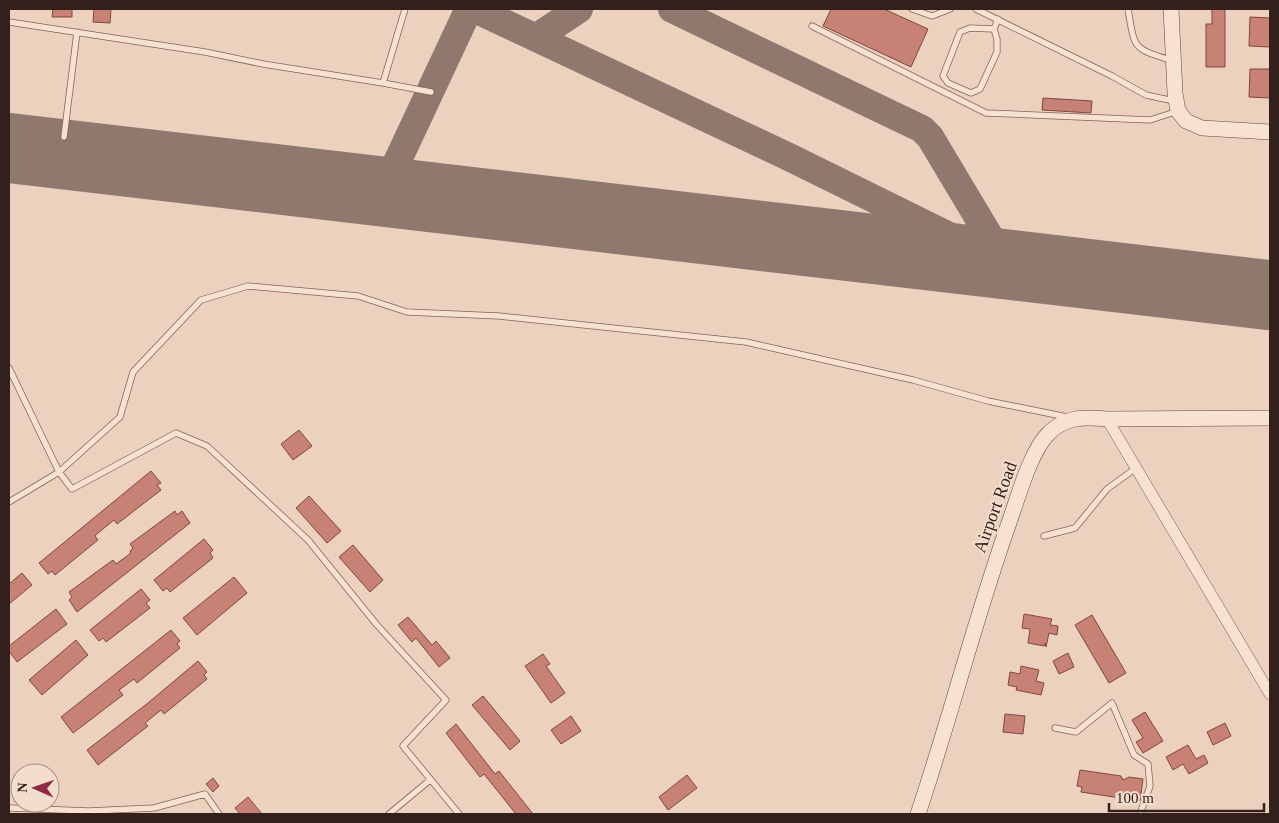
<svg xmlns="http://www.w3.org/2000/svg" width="1279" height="823" viewBox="0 0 1279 823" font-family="Georgia,serif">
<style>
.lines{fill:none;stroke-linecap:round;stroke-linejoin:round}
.taxiway{stroke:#8f786d;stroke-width:28}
.runway{stroke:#8f786d;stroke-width:70}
.building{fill:#c88175;stroke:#81463e}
.service-casing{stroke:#836358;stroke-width:7}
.minor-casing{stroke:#836358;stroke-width:12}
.secondary-casing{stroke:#64443b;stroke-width:16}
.service{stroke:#f7e1d0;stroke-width:5.5}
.minor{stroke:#f7e1d0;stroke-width:11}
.secondary{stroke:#f7e1d0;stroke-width:15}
.labels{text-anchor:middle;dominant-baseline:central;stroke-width:4;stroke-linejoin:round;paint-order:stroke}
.street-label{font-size:18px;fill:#33201c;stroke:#f3decd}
</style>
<rect width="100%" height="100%" fill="#ebd1be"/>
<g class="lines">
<path class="taxiway" d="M672,9l250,120 8,8 76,127
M537,37l42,-28
M383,192l82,-175 3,-5 9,-2 314,148 215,106"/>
<path class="runway" d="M9,148l1259,147"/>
</g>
<path class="building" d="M53,9h19v8h-20z
M94,9h17l-1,14 -17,-1z
M831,9h53l44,20 -17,38 -88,-41z
M1212,9h13v58h-19v-43h6z
M1250,17l20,1v29l-21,-1z
M1250,69h20v29l-21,-1z
M1043,98l49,3 -1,12 -49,-3z
M299,430l13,16 -19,14 -12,-16z
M151,471l10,12 -4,2 4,5 -44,34 -3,-4 -16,13 -3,3 3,4 -43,35 -3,-4 -4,3 -9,-11z
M309,496l32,35 -14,12 -31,-35z
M175,511l2,4 5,-4 8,12 -113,89 -8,-12 3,-3 -3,-5 44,-32 3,4 15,-11 -1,-2 3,-3 -3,-4z
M204,539l9,11 -3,3 3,5 -43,34 -3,-4 -4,3 -9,-11z
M353,545l30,35 -13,12 -31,-35z
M22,573l10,12 -23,19v-20z
M234,577l13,16 -50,42 -14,-17z
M141,589l9,11 -4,3 4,5 -44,34 -3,-4 -4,3 -9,-11z
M56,609l11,15 -50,38 -8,-11v-5z
M1024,614l28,5 -2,6 8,1 -1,9 -8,-2 -3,14 -1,-4 -1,3 -16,-3 2,-14 -8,-1z
M1092,615l34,58 -17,10 -34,-58z
M408,617l24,28 4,-4 14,17 -11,9 -23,-29 -4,4 -14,-17z
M171,630l9,11 -3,3 3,4 -43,35 -3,-4 -15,11 4,5 -50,38 -12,-16z
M76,640l12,15 -46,40 -13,-15z
M1068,653l6,14 -15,7 -6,-13z
M543,654l7,10 -4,2 19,27 -14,10 -26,-37z
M198,661l9,11 -3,3 3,4 -43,35 -3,-4 -16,13 3,3 -50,39 -11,-15 61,-47z
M1021,666l18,4 -3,11 8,2 -3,12 -25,-5 1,-3 -9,-2 2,-13 10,2z
M483,696l37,45 -10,9 -38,-45z
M1145,712l18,29 -20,12 -7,-11 7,-4 -11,-18z
M1005,714l20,2 -2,18 -20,-2z
M571,716l10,15 -20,13 -10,-14z
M1225,723l6,13 -18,9 -6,-13z
M456,724l39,50 4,-3 34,43h-17l-32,-40 -4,3 -34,-44z
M1188,745l8,14 8,-4 4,8 -19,11 -6,-10 -10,6 -7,-13z
M1080,770l41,6 2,4 6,-3 14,2 -3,22 -59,-9 1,-5 -5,-1z
M687,775l10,13 -29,22 -9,-13z
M213,778l6,8 -6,6 -7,-8z
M248,797l14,17h-22l-5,-6z"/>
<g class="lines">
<defs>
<path id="service" d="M405,9l-22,74 48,9
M912,9l20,7 18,-7
M976,9l136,67 34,19 28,6
M1128,9c7,41 4,39 45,52
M9,22l196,30 58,12 120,19
M812,26l174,87 164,7 28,-9
M994,29l-24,-1 -10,4 -17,44 5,7 23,10 9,-4 17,-37v-13l-3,-10 4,-10
M64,137l13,-105
M9,368l50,104 13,17 104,-56 31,13 101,94 69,85 69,75 -43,46 56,68
M9,502l50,-30 61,-55 13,-45 68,-72 47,-14 110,10 49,16 92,4 247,26 167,38 75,21 79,16
M1044,536l31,-8 32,-39 29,-21
M1055,728l21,4 36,-29 22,52 14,9 2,22 -10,28
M9,808l80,3 65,-3 51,-14 14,20
M389,814l41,-34"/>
<path id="minor" d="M1107,419l163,275"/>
<path id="secondary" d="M1171,9l4,84 3,18 8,10 16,7 68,4
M918,814c33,-98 58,-199 93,-297 8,-23 20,-66 37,-83 17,-18 36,-17 59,-15l163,-1"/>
</defs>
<use href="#service" class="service-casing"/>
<use href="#minor" class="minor-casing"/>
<use href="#secondary" class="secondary-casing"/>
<use href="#service" class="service"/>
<use href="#minor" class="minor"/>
<use href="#secondary" class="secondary"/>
</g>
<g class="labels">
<g class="street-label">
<text transform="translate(995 507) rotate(-70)">Airport Road</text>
</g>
</g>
<rect width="1279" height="823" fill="none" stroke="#33201c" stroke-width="20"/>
<g transform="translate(35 788) rotate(272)"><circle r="24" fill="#f3decd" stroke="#a69286"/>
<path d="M0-4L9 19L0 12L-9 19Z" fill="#8f2a47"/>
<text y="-8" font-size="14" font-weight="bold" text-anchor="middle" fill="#33201c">N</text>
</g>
<path d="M1109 803v8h155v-8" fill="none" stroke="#33201c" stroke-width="2.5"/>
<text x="1116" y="803" font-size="15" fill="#33201c" stroke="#f3decd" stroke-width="4" paint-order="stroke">100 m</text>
</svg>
